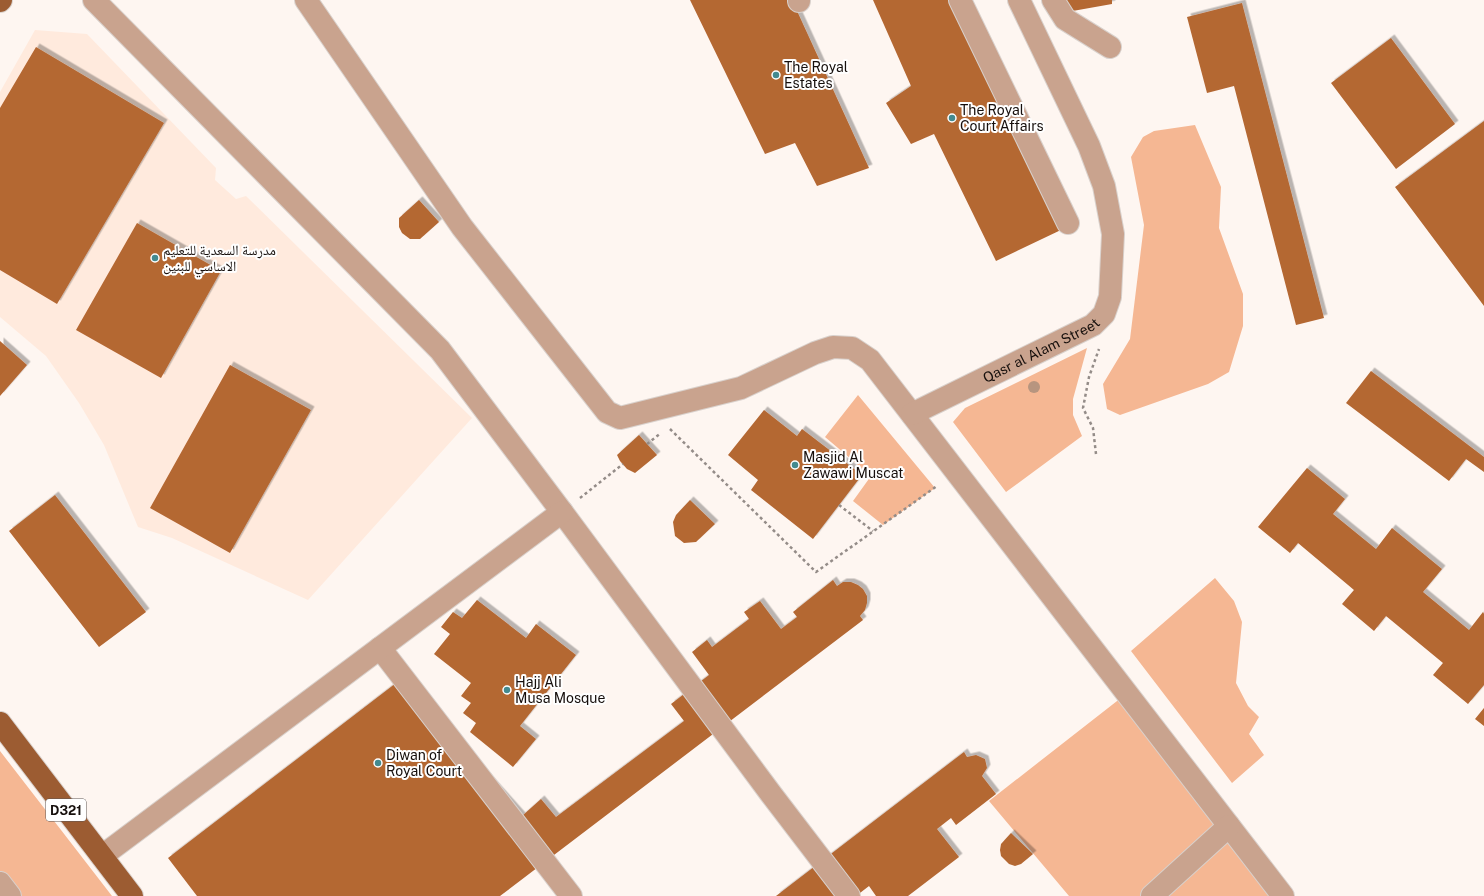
<svg xmlns="http://www.w3.org/2000/svg" width="1484" height="896" viewBox="0 0 1484 896" font-family="'Public Sans','Noto Naskh Arabic',sans-serif">
<style>
.built{fill:#ffeadd}
.green{fill:#f5b793}
.building{fill:#b46733;filter:url(#shadow)}
.lines{fill:none;stroke-linecap:round;stroke-linejoin:round}
.minor-casing{stroke:#d9d1cc;stroke-width:24}
.major-casing{stroke:#d9d1cc;stroke-width:24}
.path{stroke:#948c88;stroke-width:2.5;stroke-dasharray:3 3;stroke-linecap:butt}
.minor{stroke:#c9a38e;stroke-width:22}
.major{stroke:#9c5c32;stroke-width:22}
.tree{fill:#b7957f}
.poi-dot{fill:#438a8f;stroke:#fff;stroke-width:1.5}
.labels{text-anchor:middle;dominant-baseline:central;stroke-width:4;stroke-linejoin:round;paint-order:stroke}
.shield{fill:#fff;stroke:#5c5755;stroke-width:1}
.shield-label{font-size:13px;font-weight:bold;fill:#160f0c}
.poi-label{font-size:14px;fill:#160f0c;stroke:#fff;text-anchor:start}
.street-label{font-size:14px;fill:#160f0c;stroke:#fff}
</style>
<defs>
<filter id="shadow"><feDropShadow dx="3.5" dy="-3.5" stdDeviation="0" flood-color="#0004"/></filter>
</defs>
<rect width="100%" height="100%" fill="#fef6f1"/>
<path class="built" d="M35,30l52,4 129,134 -1,12 21,19 10,-3 226,222 -164,182 -136,-62 -34,-11 -34,-82 -25,-42 -33,-47 -46,-39v-225z"/>
<path class="green" d="M1195,125l26,62 -2,41 24,66v32l-14,46 -21,12 -88,31 -13,-6 -4,-25 27,-45 14,-114 -13,-68 12,-20 11,-6z
M1087,348l-14,51v16l9,21 -76,56 -53,-70 12,-14z
M858,395l77,93 -52,37 -30,-24 18,-25 -46,-39z
M1215,578l19,23 8,21 -6,61 12,23 11,11 -10,17 15,21 -32,28 -101,-132z
M1126,694l102,132 -77,70h-82l-80,-95z
M0,751l112,145h-97l-15,-19z
M1229,826l52,70h-127z"/>
<path class="building" d="M690,0h102l77,168 -52,18 -22,-43 -30,11z
M873,0h75l115,229 -67,32 -62,-127 -23,10 -25,-41 25,-17z
M1065,0h47v4l-45,8z
M1242,3l82,315 -28,7 -62,-239 -27,7 -20,-76z
M1391,38l64,86 -59,45 -65,-86z
M36,47l128,76 -107,181 -57,-34v-162z
M1484,121v185l-89,-119z
M419,200l20,22 -19,17h-10l-8,-6 -3,-6v-9z
M137,223l84,48 -60,107 -85,-48z
M0,341l27,24 -27,31z
M230,365l81,45 -81,143 -80,-45z
M1371,371l113,86v15l-18,-13 -17,22 -103,-78z
M764,410l33,26 5,-7 60,46 -49,64 -62,-49 7,-10 -30,-25z
M639,435l18,20 -22,18 -8,-4 -7,-8 -3,-6z
M1307,468l38,31 -12,15 43,35 16,-21 50,41 -19,23 46,38 14,-18 1,2v71l-16,19 -35,-29 10,-12 -57,-47 -12,15 -32,-27 12,-14 -56,-47 -8,10 -32,-26z
M55,495l91,117 -47,35 -90,-116z
M690,500l25,24 -19,18 -12,1 -9,-7 -2,-14 3,-7z
M833,580l4,6 6,-4h8l7,3 5,4 4,7v7l-2,7 -5,6 3,4 -363,276h-303l-29,-38 232,-178 122,136 19,-17 15,18 128,-96 -13,-17 38,-29 -17,-23 15,-12 5,7 37,-28 -5,-7 16,-11 21,28 16,-12 -4,-5z
M477,600l49,38 10,-14 40,31 -56,71 16,13 -23,28 -43,-35 6,-9 -13,-10 8,-10 -10,-7 10,-13 -37,-29 16,-20 -9,-7 12,-15 9,6z
M1484,708v18l-9,-7z
M964,752l3,5 9,-2 9,4 2,9 -5,8 14,18 -40,31 -5,-7 -14,11 22,28 -51,39h-32l-7,-10 -13,10h-80z
M1011,833l22,21 -12,10 -6,2 -6,-2 -8,-8 -1,-6 1,-6z"/>
<g class="lines">
<defs>
<g id="minor">
<path d="M94,0l346,350 122,162 209,282 78,102"/>
<path d="M306,0l156,227 145,185 13,6 121,-30 74,-35 18,-6 19,1 18,12 413,536"/>
<path d="M960,0l108,223"/>
<path d="M1053,0l12,19 45,28"/>
<path d="M799,1v-1"/>
<path id="s1" d="M912,414l181,-89 11,-11 6,-17 3,-63 -9,-48 -15,-40 -70,-146"/>
<path d="M380,648l191,248"/>
<path d="M102,856l460,-344"/>
<path d="M0,883l10,13"/>
<path d="M1152,896l77,-70"/>
</g>
<path id="major" d="M0,1l1,-1
M0,723l132,173"/>
</defs>
<use href="#minor" class="minor-casing"/>
<use href="#major" class="major-casing"/>
<path class="path" d="M670,429l146,143 121,-86
M647,444l14,-11
M1096,454l-3,-26 -10,-20 6,-31 10,-28
M580,498l43,-34
M839,505l34,26"/>
<use href="#minor" class="minor"/>
<use href="#major" class="major"/>
</g>
<circle class="tree" cx="1034" cy="387" r="6"/>
<g class="poi-dot">
<circle cx="776" cy="75" r="4"/>
<circle cx="952" cy="118" r="4"/>
<circle cx="155" cy="258" r="4"/>
<circle cx="795" cy="465" r="4"/>
<circle cx="507" cy="690" r="4"/>
<circle cx="378" cy="763" r="4"/>
</g>
<g class="labels">
<rect class="shield" x="46" y="799" width="40" height="22" rx="3"/>
<g class="shield-label">
<text x="66" y="810">D321</text>
</g>
<g class="poi-label">
<text x="784" y="67">The Royal<tspan x="784" dy="16">Estates</tspan></text>
<text x="960" y="110">The Royal<tspan x="960" dy="16">Court Affairs</tspan></text>
<text x="163" y="250">مدرسة السعدية للتعليم<tspan x="163" dy="16">الاساسي للبنين</tspan></text>
<text x="803" y="457">Masjid Al<tspan x="803" dy="16">Zawawi Muscat</tspan></text>
<text x="515" y="682">Hajj Ali<tspan x="515" dy="16">Musa Mosque</tspan></text>
<text x="386" y="755">Diwan of<tspan x="386" dy="16">Royal Court</tspan></text>
</g>
<g class="street-label">
<text stroke="none"><textPath href="#s1" startOffset="144">Qasr al Alam Street</textPath></text>
</g>
</g>
</svg>
